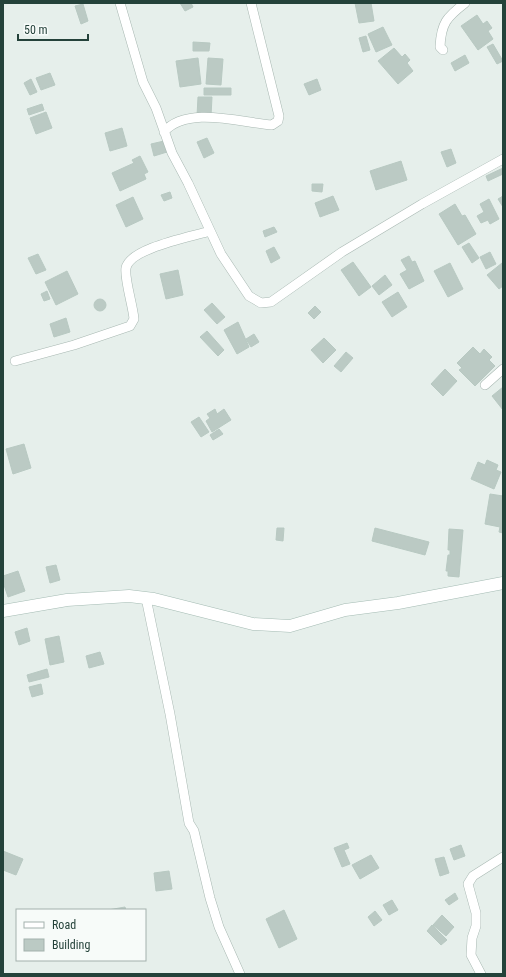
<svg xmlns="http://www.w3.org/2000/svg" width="506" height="977" viewBox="0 0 506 977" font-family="'Roboto Condensed',sans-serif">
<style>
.building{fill:#bbcac4;stroke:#b8c9c2}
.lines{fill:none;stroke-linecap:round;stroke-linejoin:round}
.street-casing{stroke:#a8b8b2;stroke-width:10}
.secondary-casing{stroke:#a4bbb3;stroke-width:13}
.street{stroke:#fff;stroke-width:9}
.secondary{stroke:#fff;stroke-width:12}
</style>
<rect width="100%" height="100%" fill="#e6efeb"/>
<path class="building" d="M180,3h11l2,4 -8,4z
M355,3h16l3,18 -15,2z
M83,4l5,17 -7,3 -6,-18z
M477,15l6,9 4,-3 5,7 -4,3 5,8 -15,11 -17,-24z
M383,27l9,18 -16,7 -8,-18z
M366,36l4,14 -7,2 -4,-14z
M193,42l17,1 -1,8h-16z
M493,44l10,17 -6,3 -10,-17z
M394,48l8,9 3,-3 5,6 -3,3 6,8 -15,13 -20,-23z
M465,55l4,8 -14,8 -4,-8z
M198,58l3,26 -21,3 -4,-26z
M208,58l15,1 -2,26 -15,-1z
M50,73l5,12 -14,5 -5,-12z
M31,79l6,13 -7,3 -6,-12z
M317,79l4,11 -12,5 -5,-11z
M204,88h27v7h-27z
M198,97h14l-1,19h-14z
M42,104l2,6 -15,5 -2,-6z
M46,112l6,16 -16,6 -6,-16z
M122,128l5,18 -17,5 -5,-18z
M207,138l7,15 -10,5 -7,-16z
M164,141l3,11 -13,4 -3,-12z
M451,149l5,14 -9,4 -6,-15z
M140,156l8,16 -4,2 2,5 -26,12 -8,-18 22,-10 -2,-3z
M401,161l6,19 -31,10 -6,-19z
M503,168v6l-15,7 -2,-5z
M312,184h11l-1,8 -10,-1z
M170,192l2,6 -8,3 -3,-6z
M333,196l6,14 -19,7 -5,-14z
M503,196v11l-5,-8z
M133,197l10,22 -17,8 -10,-22z
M489,199l10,20 -9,5 -2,-4 -7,3 -4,-7 7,-4 -4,-8z
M455,204l7,12 3,-1 11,19 -18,11 -19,-31z
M274,227l3,5 -12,5 -2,-6z
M469,243l10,15 -7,5 -10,-16z
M274,247l6,11 -9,5 -5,-12z
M490,252l6,12 -10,5 -6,-12z
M38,254l8,16 -10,4 -8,-16z
M409,256l3,6 3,-1 9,20 -15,8 -9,-15 7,-4 -6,-10z
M353,262l18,25 -12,9 -18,-26z
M450,263l13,26 -15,8 -14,-26z
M502,263l1,23 -4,3 -12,-14z
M178,270l5,25 -17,4 -6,-25z
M67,271l11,23 -22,11 -11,-23z
M385,275l7,10 -13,10 -7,-9z
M47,291l3,8 -6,2 -3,-7z
M398,292l9,15 -15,10 -10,-15z
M94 305a6 6 0 1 1 12 0a6 6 0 1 1-12 0Z
M212,303l13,14 -8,7 -13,-14z
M315,306l6,6 -7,7 -6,-6z
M66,318l4,14 -16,5 -4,-13z
M238,322l11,25 -12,7 -13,-24z
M207,331l17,19 -6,6 -18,-19z
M254,334l5,8 -8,5 -5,-8z
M324,338l12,12 -13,13 -12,-13z
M473,347l7,7 4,-5 8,8 -3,3 6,6 -20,20 -16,-16 3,-2 -5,-5z
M346,352l7,6 -12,14 -7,-6z
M445,369l12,12 -14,15 -12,-12z
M503,387v23l-11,-14z
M215,409l2,5 7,-5 7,11 -19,12 -6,-11 4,-3 -3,-4z
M199,417l10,15 -8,5 -10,-15z
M219,429l4,5 -10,6 -3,-5z
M24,444l7,24 -18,6 -7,-25z
M487,460l11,5 -2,5 5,2 -7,17 -23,-10 7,-17 7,3z
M490,494l13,2v37l-4,-1 1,-5 -15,-3z
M277,528h7l-1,13 -7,-1z
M375,528l54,14 -4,13 -53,-14z
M449,529l14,1 -4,47 -11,-1v-5h-2l2,-16h2v-5h-2z
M56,565l4,15 -10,3 -4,-16z
M18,571l7,20 -17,6 -5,-15v-6z
M27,628l3,13 -11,4 -4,-13z
M59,636l5,26 -14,3 -5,-26z
M100,652l4,12 -15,4 -3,-12z
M47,669l2,8 -20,5 -2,-7z
M41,684l2,10 -11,3 -3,-10z
M347,843l2,5 -5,2 6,14 -8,3 -8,-19z
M461,845l4,11 -11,4 -4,-11z
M3,851l20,8 -7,16 -13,-5z
M371,855l8,13 -19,11 -8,-14z
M444,857l5,16 -9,3 -5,-17z
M169,871l3,18 -16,2 -2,-18z
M455,893l3,6 -9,6 -4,-5z
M392,900l6,10 -9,5 -6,-10z
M125,907l1,3h-18z
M284,910l13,29 -18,9 -13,-29z
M375,911l7,9 -8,6 -6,-9z
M442,915l12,12 -8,9 -13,-11z
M432,925l15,15 -6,5 -14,-14z"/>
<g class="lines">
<defs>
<path id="street" d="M120,3l23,79 13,26 16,45 16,30 33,71 28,42 12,7 10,-1 71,-50 80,-48 81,-45
M443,50l-3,-3c1,-24 7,-30 25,-44
M164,132c23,-27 78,-9 108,-7l6,-4 1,-5 -28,-113
M15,361l59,-16 56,-19 4,-7c-1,-13 -10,-41 -8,-51 4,-20 65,-31 84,-37
M485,385l18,-16
M146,598l24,116 19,109 5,8 16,67 9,29 21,47
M481,974l-10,-19 1,-17 4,-12v-13l-8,-29 5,-8 30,-19"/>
<path id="secondary" d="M3,611l64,-11 62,-4 25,3 99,25 37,2 55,-16 53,-7 105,-20"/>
</defs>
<use href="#street" class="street-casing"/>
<use href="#secondary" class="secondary-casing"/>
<use href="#street" class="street"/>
<use href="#secondary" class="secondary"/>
</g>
<rect width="506" height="977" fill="none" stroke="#24423a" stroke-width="8"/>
<rect x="16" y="909" width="130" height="52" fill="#f7fbf9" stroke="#a3b1ad"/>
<rect x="24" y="922" width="20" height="6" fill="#ffffff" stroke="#a3b1ad"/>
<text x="52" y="929" font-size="12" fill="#24423a">Road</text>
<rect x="24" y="939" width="20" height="12" fill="#bbcac4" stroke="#a3b1ad"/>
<text x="52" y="949" font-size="12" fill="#24423a">Building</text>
<path d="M18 34v6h70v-6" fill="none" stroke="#24423a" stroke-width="2"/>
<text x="24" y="34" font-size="12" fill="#24423a" stroke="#f7fbf9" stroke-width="3" paint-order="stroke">50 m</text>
</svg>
